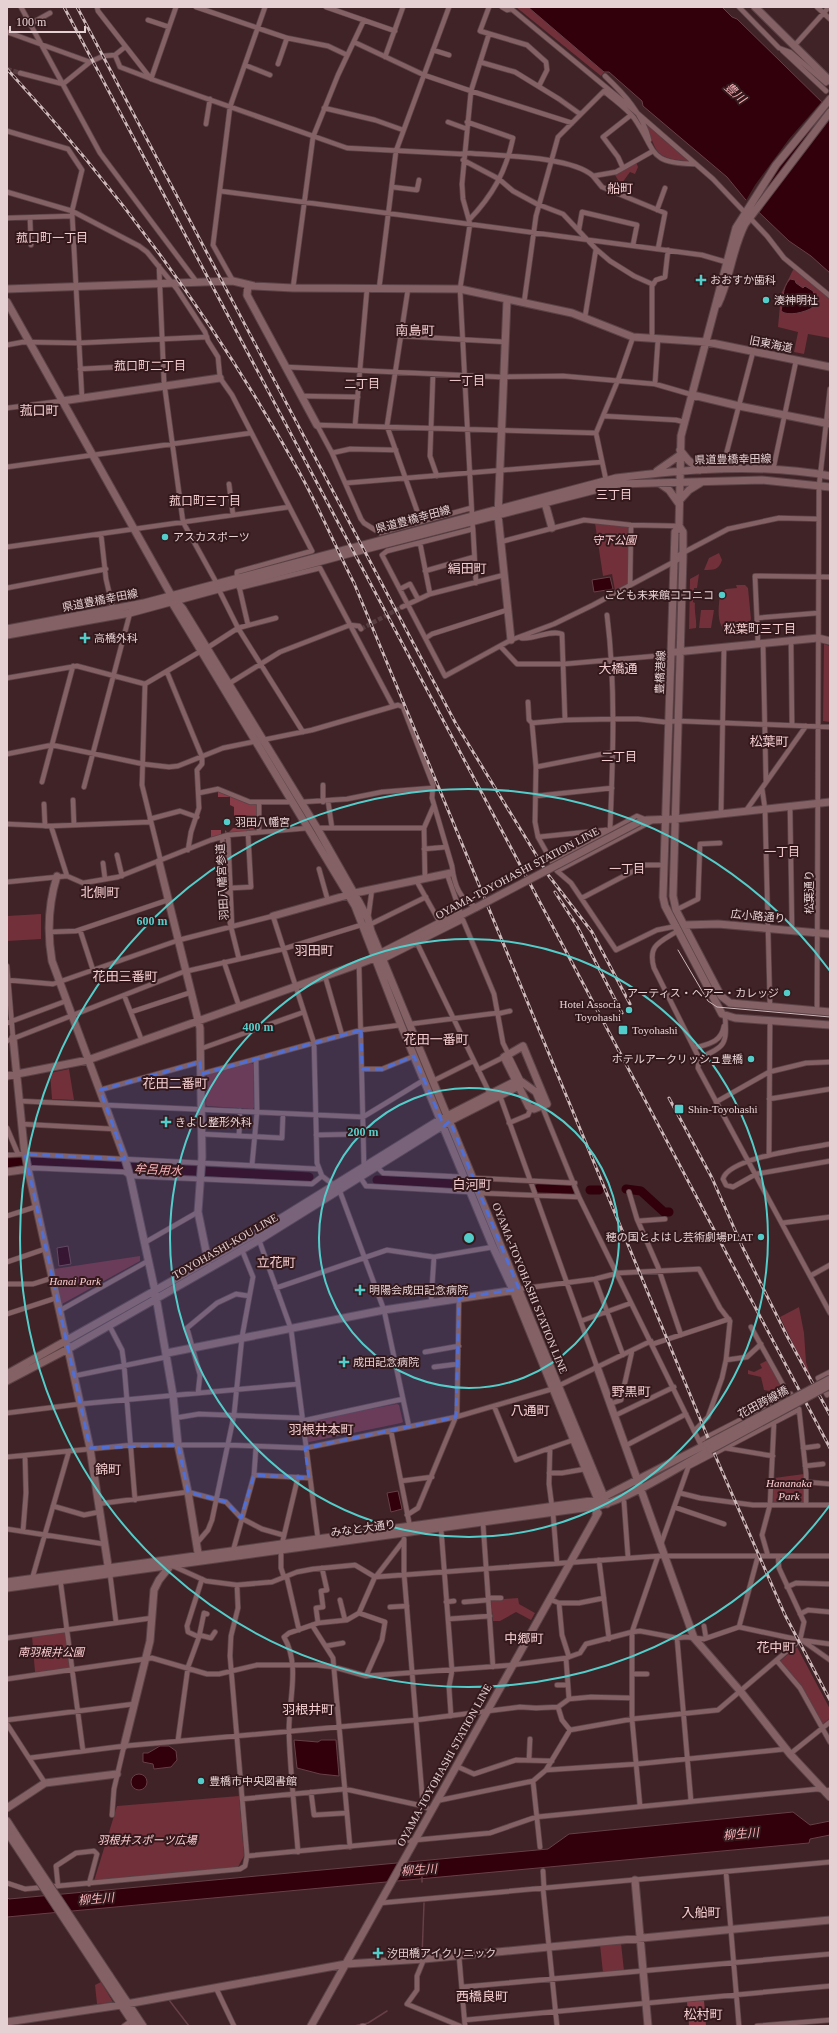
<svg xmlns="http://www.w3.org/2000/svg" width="837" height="2033" viewBox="0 0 837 2033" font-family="'Times New Roman','Noto Sans JP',serif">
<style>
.green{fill:#71303a}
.forest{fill:#883c48}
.water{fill:#31000a;stroke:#673f46}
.pier{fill:#3f2326}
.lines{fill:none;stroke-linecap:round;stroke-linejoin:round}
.stream{stroke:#673f46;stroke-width:1.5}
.river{stroke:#31000a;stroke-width:9}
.street-tunnel{stroke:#583d40;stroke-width:4.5;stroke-dasharray:4.5 2;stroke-linecap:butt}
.street-casing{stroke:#5b4246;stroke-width:6}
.secondary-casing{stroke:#5b4246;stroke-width:9}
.street{stroke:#836164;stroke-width:4.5}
.secondary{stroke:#836164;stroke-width:7}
.tram{stroke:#cdb8ba;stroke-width:1}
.rail-casing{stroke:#cdb8ba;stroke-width:3}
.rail{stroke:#34191c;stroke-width:1.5;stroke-dasharray:4.5;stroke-linecap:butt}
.secondary-bridge-casing{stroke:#5b4246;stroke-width:9;stroke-linecap:butt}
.secondary-bridge{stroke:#836164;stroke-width:7}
.marked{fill:#4f6fd7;fill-opacity:0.2;stroke:#4f6fd7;stroke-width:3;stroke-dasharray:8 5;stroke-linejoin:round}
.ring{fill:none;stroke:#53cdca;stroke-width:2}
.poi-dot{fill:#53cdca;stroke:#34191c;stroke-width:1.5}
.labels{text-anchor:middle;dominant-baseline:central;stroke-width:4;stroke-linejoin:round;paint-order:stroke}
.poi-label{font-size:11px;fill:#e5d1d3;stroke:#34191c;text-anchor:start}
.street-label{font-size:11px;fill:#e5d1d3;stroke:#34191c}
.park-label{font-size:11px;font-style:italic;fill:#ffcfd3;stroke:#34191c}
.water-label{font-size:12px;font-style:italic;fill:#f8b3ba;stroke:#34191c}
.neighbourhood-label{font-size:12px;fill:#f5ced1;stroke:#34191c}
.quarter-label{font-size:13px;fill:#f5ced1;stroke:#34191c}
.centre{fill:#53cdca;stroke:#34191c;stroke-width:2}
.ring-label{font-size:12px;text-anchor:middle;font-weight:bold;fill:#53cdca;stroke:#34191c;stroke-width:4;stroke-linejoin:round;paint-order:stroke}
</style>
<rect width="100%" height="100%" fill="#3f2326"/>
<path class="green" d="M516,7h12l76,65 -3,4z
M644,122l43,38v1c-36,-3 -29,-11 -43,-39z
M636,162l2,5 -3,7 -5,-2 -11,15 -5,-2 -1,-4 5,-1 -3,-5z
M794,268l36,30v40l-22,-4 -4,20 -10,-2 4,-20 -20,-5 3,-33z
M595,523l33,3 1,2 -1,56 -13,7 -3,-17 -9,2z
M719,553l3,7c-3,10 -8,10 -18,10l5,-12z
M699,574l-2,14h-3l-1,14 2,1c-1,9 2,17 1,25l-7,1 1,-50z
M736,585h9l3,3 3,31 -6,11c-4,2 -8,3 -13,3 -18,-3 -13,-27 -12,-40l6,-4 11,-1z
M701,610h13l-3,18h-12z
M824,644l6,2v76l-7,-1z
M41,914v25l-34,2v-25z
M251,1063l2,1 1,43 -1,2 -46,-3 -1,-2 1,-29z
M69,1069l5,31 -22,-1 -2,-26z
M140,1256v5l-78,43 -8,-35z
M799,1307l5,26 2,29 6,20 -32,-65z
M768,1360l14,25 -12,6 -6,-1 -3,-13 -13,-3v-4l6,2 8,-4 -2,-4z
M397,1404l2,1 4,17 -2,1 -92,19 -2,-1 -2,-17 2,-3z
M804,1474v27l-2,2 -29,-1 1,-24z
M518,1598l1,6 16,9 -4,7 -15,-8 -16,9h-7l-2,-21z
M65,1631l1,2 4,35 -35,4 -3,-36z
M797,1647l33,62v9l-7,6h-2l-41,-63z
M239,1796l5,60 -6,11 -144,14 23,-75z
M621,1943l3,28 -21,2 -3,-28z
M101,1982l12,20 -16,2 -2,-19z"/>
<path class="forest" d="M218,791l40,14v24l-47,10v-9h10v4h4v-4l3,3 5,-5 13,1 -1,-7h-4l-7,-5v-10l-4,-2v-8h-12z
M704,2000l2,26h-17l-2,-24z"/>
<path class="water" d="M528,7h194l10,10 5,2 93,91v163l-19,-17 -22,-15 -44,-42 -18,-22 -84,-71 -1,-5 -33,-29h-5z
M790,279l5,1 1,3 7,5 2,-2 8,5 2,5 -3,12c-7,4 -24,9 -31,3 3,-11 0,-22 9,-32z
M610,577l3,12 -19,3 -2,-12z
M68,1246l3,18 -12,2 -2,-18z
M398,1491l4,18 -11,3 -4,-19z
M294,1740l24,2 3,-2h15l3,36 -19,-2 -23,-6z
M160,1746h9l7,5 1,9 -6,7 -17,2 -1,-5 -10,-2v-9h5z
M131 1782a8 8 0 1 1 16 0a8 8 0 1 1-16 0Z
M793,1812l17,13 20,-4v14l-20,4 -1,4 -802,74v-20l2,2 539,-50 21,-15z"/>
<path class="pier" d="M823,100l6,6 -49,60 -29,42 -6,-6 10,-17 34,-46z"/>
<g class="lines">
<path class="stream" d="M422,1877v5
M422,1957l2,-54
M169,2000l20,26
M354,2026l14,-3 19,-12"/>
<path class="river" d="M7,1163l26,-1 276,15
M377,1180l82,4
M539,1188l32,2
M626,1189l15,2 23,21h5
M590,1190h9"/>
<path class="street-tunnel" d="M7,69l13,4
M361,629l41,-22"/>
<defs>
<path id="street" d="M21,7l79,146 96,128
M97,7l1,4 53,68 196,69 114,6 6,-1c31,3 104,3 126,23l23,-4 37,-21
M196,7l91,31 41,8 19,9
M326,7l69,24
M489,7l-9,24 47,14 19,17 1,8 -8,16
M502,7l5,3 5,-1
M509,7l127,105 77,67 54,57 17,22 46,38
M739,7l40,41 11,4 36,31
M817,7l13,12
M148,20l21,7
M30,24l20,-11
M7,32l83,30
M354,42l70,33 47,16 101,32
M794,46l35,-39
M433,50l16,5
M782,50l44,41
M115,55l5,12 29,11
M385,57l18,-50
M480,62l35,10 44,27 21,15
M278,64l9,-26
M245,65l25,10
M20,73l43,11 27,-22 13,-6 12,-1 10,-8
M605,76c19,18 38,38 44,64
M151,79l25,-72
M324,108l51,12 28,10
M448,122l19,7
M467,122l46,16c-7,34 -21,58 -44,82
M206,124l4,-25
M7,131l61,18 14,21 -10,41 10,187
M463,160l36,19 14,12 24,13 26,10 33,35 -11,68
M623,168l-5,-11 -15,-20 28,-22
M593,176l9,11 63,26 -7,36
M392,187l25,3 2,-10
M220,191l482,64 24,7
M7,192l65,19 67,35 8,6 30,37 28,43 3,9 10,16 2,21 12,17 80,156 -75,21v5
M657,210l8,-22
M7,218l65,-2
M30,218l1,27
M579,229l3,-17 55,13 -4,20
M596,249l14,12 24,15 18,8
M159,266l5,116 19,140 33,60
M233,281l-20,-36 17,-138 35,-100
M293,288l20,-151 25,-62 26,-55
M379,289l17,-138 53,-144
M408,289l-21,137 34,96
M524,303l12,-87 22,-79 46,-46c10,9 22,17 30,27 23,33 13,45 60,46
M401,336l105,6
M652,338v-52l4,-6 9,-3 3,-27
M7,345l16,-3 55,1 129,-6
M286,367l214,10 63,-1 92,8 38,11
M80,369l38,-2
M433,374l-3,82 7,20
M655,384l3,-45
M301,396l57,1
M7,408l55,-7
M603,416l73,4 8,2
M355,426l12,-137
M332,453l18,-4 46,1
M7,467l244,-34
M722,470l31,-118
M773,470l23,-109
M606,480l-10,-47 22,-53 15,-43
M346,483l256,-21
M229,484l4,31
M471,508l-91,25 -16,-10 -3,-4 -29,-66 -15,-28 279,8
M472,515l-12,-226 10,-65 -7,-25 -1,-15 9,-93 18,-57
M472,521l1,8 -86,22 -5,4 63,121 66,-36 43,-16 39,-19 90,-48
M473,529l3,54
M101,534l5,45 7,30
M500,542l84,-22 47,5 48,1
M420,543l10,51
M7,547l282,-40
M675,557l53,-28 51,-11 40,1
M425,571l49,-14
M630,585l1,-60
M239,586l9,39
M7,588l99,-19
M218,588l20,40 65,104
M239,588l81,-20 73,138
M400,589l10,-5 8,15
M402,607l28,-13 74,-19
M607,615c9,72 6,143 3,215
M757,618l61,-5
M426,638l6,-4 75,-24
M521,638c13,2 30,-9 41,-4l3,86
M791,641l1,84
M763,643l3,139
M758,644l-3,-68 75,1
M501,647l16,17h47l103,-9 5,-2
M207,648l31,-20 38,-10
M167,672l35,85v7l-5,6 2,38 -8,24 -3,18
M7,678l70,-12 68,18 56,-33
M230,683l50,-31 70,-27 9,1 2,3
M145,684l-3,101 18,73 -1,4
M528,702l1,18 3,3
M7,754l45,-9 91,19 26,3 9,-1 45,-18 89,-18 86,-25 5,2 30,78 -1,13 20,68c2,17 7,35 25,41
M536,767l77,-15
M42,782l31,-116
M323,785v17
M84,787l46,-174
M762,788l3,21 5,198
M199,793l19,-4 32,13h42
M536,796l76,-8
M73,800l1,25
M328,801l4,27
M259,802v30
M302,802l45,-3 35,-7 51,-4
M44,804l1,22
M790,806l2,124
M745,812l61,-86
M721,814l3,-167
M150,819l30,-8 17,6
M7,824l44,2 99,-4
M51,826l16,50
M317,828h107
M228,835l4,92
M222,837l8,86 9,36
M538,837l68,-7
M424,849l22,-2
M117,855l5,21
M552,862l85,-46 10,4
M103,863l2,16
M319,869l9,32
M557,871l95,-50
M425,878l-1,-50 10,-23
M416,880l23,41
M7,882l60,-6 16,7 35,-6 93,-37 17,-5 80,-7
M232,888l19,-1 -3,-54
M582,898l63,-33h19
M676,910l22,-11 2,-55 20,-1
M368,919l4,-30
M369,925l57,-28
M677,926l-20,4 -41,20 -45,-67 -14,-12 -19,-34 -3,-15 1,-55 -4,-44 33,-3 49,-1h24l26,3 15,-1 151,6
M80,930l13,40
M679,930c-18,12 -32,14 -25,38l45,90c27,-12 28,-13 26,-43
M49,932l27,-1 92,-31
M417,943l73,151
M380,952l80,-41 -13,-37
M383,960l80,-40 31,74 9,49 19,39
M224,962l15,44
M359,964l5,202
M7,966l6,72
M325,976l17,59
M7,980l46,4 126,-44 94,-24 41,127 3,120 5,13 -10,8 -182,-8 -6,-4 -91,-4 -5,1
M124,995l18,46
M817,1011l2,-525 11,-97
M131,1012l61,-20
M497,1014l13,-3
M7,1023l59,-22
M410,1024l87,-11
M7,1041l176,-69 100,-23 78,-24
M694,1048c14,-4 27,-5 30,-22
M200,1049l104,-37
M699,1058l-1,10 132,245
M362,1069h20l32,-13
M478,1070l26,-13
M201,1074l160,-44 40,-5
M433,1081l40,-20
M100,1090l100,-28
M500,1096l97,271
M769,1099l61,-10
M19,1101l344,16 61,-37
M716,1102l53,-30 37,-9 24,-1
M542,1106l37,91 123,250
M509,1123l19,-8 3,-7
M21,1124l93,5
M7,1128l11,26
M201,1134l81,4 1,-24
M316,1135l47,-1
M239,1136l1,-25
M830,1144c-21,4 -101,13 -107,35l3,6 7,2 23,-13 74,-13
M7,1155l18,-1 293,15
M769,1155l1,-134
M252,1165l5,-53 -1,-53
M377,1167l6,6 81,4
M322,1176l17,13 45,121 25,117
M360,1177l6,9 104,6
M473,1178l102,5
M629,1192l8,27 21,48 23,68
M479,1193l100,4
M7,1216l28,-9
M638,1221l27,-2
M782,1223l48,-6
M259,1240l32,89 27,210
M144,1243l54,-31
M7,1262l38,-13
M810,1276l20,-11
M595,1279l28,76
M7,1284h26l19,-6
M276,1288l111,-38 47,7 59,-10
M519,1289l76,-10 23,-6 81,-4 21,39 10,13 -4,39 -4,18 -14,39 -14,14
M431,1302l3,-45
M59,1311l89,-50
M7,1314l49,-16
M581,1321l50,-18
M109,1325l13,25 2,14 11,136
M751,1327l37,67
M653,1344l76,-25
M425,1352l34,-6
M726,1360l21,-3 14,-13
M434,1367l24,-3
M830,1372l-12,6 9,17 3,-2
M74,1376l92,-19
M198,1393l2,-18 -13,-47 30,-25 19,-9 13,2
M610,1404l11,-4 11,-49
M494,1406l22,54 57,-20
M799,1409l7,64v31
M7,1413l73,-9 218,-20
M614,1416l60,-29
M175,1418l24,-4 102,4
M302,1421l101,-22
M391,1431l19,96
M699,1441l92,-47
M625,1446l61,-32
M550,1448l-1,36 3,23
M725,1448l48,8
M803,1448l15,-2
M7,1457l125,-12h96l78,3 150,-31 96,-28 99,-48
M690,1466l108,-56
M805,1466l18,-2
M549,1473h13l23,-4
M254,1475l55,3
M401,1481l31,-4
M806,1482l24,2
M680,1493l20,5 53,7h77
M624,1502l4,55
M98,1504l90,-12 38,10 15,16 21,11 21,6
M53,1506l31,9 15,-3
M674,1507l50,17
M553,1513l4,50
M407,1515l11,-7 39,-94 2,-116
M483,1523l10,144
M441,1528l11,143 -3,16 2,29
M7,1529l97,15
M23,1531l3,-38 -1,-37
M404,1539v34l19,233
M196,1544l12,-14 4,-10 22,-105 8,-78 11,-60 -11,-27
M282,1544l16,-67
M661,1544l28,-79
M281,1550v18l3,9 3,1 12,52
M233,1551l21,-76 2,-28
M658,1556l-26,76 8,-1 37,7
M768,1556l-6,-21 8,-30 4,-83
M599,1560l10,79
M173,1566l33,15 31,4 35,-3 25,-10 16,-3 42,-4 20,12 283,-21h172
M110,1574l6,48
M60,1578l23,173
M32,1579l37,-128
M787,1587l9,-4 34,1
M488,1598h13
M340,1600l5,20
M446,1602l8,-1
M464,1602l24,-2
M559,1603h20l25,-5
M390,1607l17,-1
M359,1613l26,9 -3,18 -16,36
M800,1614l8,-4 22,2
M448,1619l42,-3
M318,1623l-2,-15 7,-1 -2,-16 6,-1 -5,-22
M312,1625l21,33 17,189
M704,1626l2,12
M739,1627l19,-71
M199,1635l12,3 4,-6
M199,1637l5,-24 3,1
M7,1638l145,-20
M803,1641l27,19
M326,1646l17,-3
M569,1657l11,-4 6,-9 46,-12v87l8,87
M566,1658l3,41 -11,8 4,13 8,10
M777,1661l23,27 30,54
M632,1674h15
M7,1679l145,-21 55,16h12l38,-9h60l17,2 32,9 146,-11 54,-7 3,-1 -7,-22 -3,-32 -10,-4
M557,1685h11
M569,1699l22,-2 41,1
M7,1720l127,-16
M7,1724l38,59
M178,1740l10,-73 11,-30 -11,-5 -1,-6 15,-47
M790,1754l40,-32
M29,1758l95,-12 292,-26 104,-13 16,1 22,-1
M529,1760l1,-21
M456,1766l18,8 42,-14 36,1
M546,1770l91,-6 149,-15
M268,1781l24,-3
M533,1781l7,66
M311,1792l3,23 33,-2
M242,1799l103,-10 78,17 8,4
M436,1801l97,-20 13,-11 24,-40 62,-11 86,-9 82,-70 4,-18 -25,-54 -1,-12
M691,1801l-14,-163 9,-1 18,2 35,-12 61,13 30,4
M112,1815l2,-26 10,-43
M298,1852c-3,-40 -8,-80 -9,-119 -1,-32 12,-67 -5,-96l5,-4 29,-10 29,-3 12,-7 15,-34 30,-39
M247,1856l243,-23 46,-16 282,-28 7,2 5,-1
M543,1871l1,17
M726,1872l13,154
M7,1883l18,6 215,-20 5,-3 2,-10 -17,-200 1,-20 7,-28 -1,-23
M58,1886l-2,-20 20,-13 18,-2 3,3 -8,30
M543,1888l14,138
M380,1903l450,-41
M459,1956l6,70
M424,1959l-7,17v14l-10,14 53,22
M462,1987l368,-33
M216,1988l18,38
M465,2020l365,-34
M124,2026l7,-5
M362,2026h2
M757,2026l73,-6"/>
<path id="secondary" d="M755,7l75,74
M830,99l-54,66 -40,63 -55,208 -2,90 4,6v25l-10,339 3,14 45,86 9,7 100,9
M248,285l-1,10 70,130
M7,289l226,-8 21,5 39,2 167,1 112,24 61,24 74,5 123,25
M507,300l-9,215 13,125
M7,302l164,293v6l184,305 46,119 92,222 20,43 85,210 -2,15
M718,304c12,-25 14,-55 27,-80l85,-112
M693,395l46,11 91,18
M62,401l158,-23
M680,450l8,10 12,10
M657,471l23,-16
M659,483l10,7 10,14
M679,501l10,-11 13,-8
M545,503l7,25
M679,526l-4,6 -12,365 2,9 57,108 13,4 95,7
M171,595l12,14 134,219 42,74 9,17 3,12 236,573
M7,629l137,-26 472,-125c70,-9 144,-15 214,-2
M7,635l123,-22 232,-63 256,-66 144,-4 68,7
M676,652l142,-14 12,3
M639,822l8,-2 28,-1 155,-17
M159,862l41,166 2,129 -4,55 10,49
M57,876c-9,29 -10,56 -5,85l73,198 5,17 25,115 18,104 5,50 10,47 11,67
M273,916l82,-23 96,-20
M684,925l34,-1 112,10
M13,1038l11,109 4,22 62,279 19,124
M523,1046l24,58 -13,5 -5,-2 -25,-50z
M7,1076l81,-16 271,-96 28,-11 90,-46
M7,1172l21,-3
M167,1353l217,-43 132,-20
M597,1367l97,271 47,54 49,62 40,43
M7,1374l250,-141 184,-114 49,-25 26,-13 6,1 14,10 6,14
M7,1381l61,-32 191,-109 191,-119 69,-35
M7,1582l591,-82 109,-56
M7,1588l591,-82c33,-8 80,-39 112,-56
M124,1746l26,-105 4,-51 5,-10 12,-15
M7,1808l38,-25 72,-9
M7,1821l9,14
M7,1831l4,7
M635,1880l13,146
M109,1975l34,51
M104,1979l31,47
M7,2022l114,-17 225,-41 78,-5 406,-39
M311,2026l287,-513"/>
</defs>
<use href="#street" class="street-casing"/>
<use href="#secondary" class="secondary-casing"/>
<use href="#street" class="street"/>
<use href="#secondary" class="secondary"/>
<path class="tram" d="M678,950l30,51 9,6 113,10"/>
<defs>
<path id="rail" d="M64,7l766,1441
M77,7l379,717 93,152 43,56 38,72
M7,69c113,122 210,256 291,401 21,37 37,76 56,113l364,879 67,153 45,85
M555,892l22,34 45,87
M669,1098l43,80 30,68 45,90 43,79"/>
</defs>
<use href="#rail" class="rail-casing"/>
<use href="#rail" class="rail"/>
<defs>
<path id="secondary-bridge" d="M477,907l162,-85
M707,1444l123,-65
M710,1450l120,-65
M16,1835l93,140
M11,1838l93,141"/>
</defs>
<use href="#secondary-bridge" class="secondary-bridge-casing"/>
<use href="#secondary-bridge" class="secondary-bridge"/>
</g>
<path class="marked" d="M361,1030l1,39h20l32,-13 30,70 6,-5 69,168 -60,9 -3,119 -151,31 4,30 -55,-3 -13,43 -15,-16 -38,-10 -10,-47 -88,3 -65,-294 100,5 -25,-69 100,-28 1,12z"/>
<g class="ring">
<circle cx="469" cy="1238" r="150"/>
<circle cx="469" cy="1238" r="299"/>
<path d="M830 1505A449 449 0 1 1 830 971"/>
</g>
<g class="poi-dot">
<path d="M699 274h4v4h4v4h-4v4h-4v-4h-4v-4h4z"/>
<circle cx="766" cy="300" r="4"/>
<circle cx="165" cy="537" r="4"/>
<circle cx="722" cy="595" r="4"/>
<path d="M83 632h4v4h4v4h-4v4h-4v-4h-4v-4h4z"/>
<circle cx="227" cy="822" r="4"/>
<circle cx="787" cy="993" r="4"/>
<circle cx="629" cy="1010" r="4"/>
<rect x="618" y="1025" width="10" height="10" rx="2"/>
<circle cx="751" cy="1059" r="4"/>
<rect x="674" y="1104" width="10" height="10" rx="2"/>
<path d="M164 1116h4v4h4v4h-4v4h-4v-4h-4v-4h4z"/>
<circle cx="761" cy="1237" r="4"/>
<path d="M358 1284h4v4h4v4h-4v4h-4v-4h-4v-4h4z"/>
<path d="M342 1356h4v4h4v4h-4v4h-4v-4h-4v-4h4z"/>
<circle cx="201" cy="1781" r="4"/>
<path d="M376 1947h4v4h4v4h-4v4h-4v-4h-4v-4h4z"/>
</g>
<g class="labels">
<g class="poi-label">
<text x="710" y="280">おおすか歯科</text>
<text x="774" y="300">湊神明社</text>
<text x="173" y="537">アスカスポーツ</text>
<text x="714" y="595" text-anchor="end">こども未来館ココニコ</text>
<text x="94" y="638">高橋外科</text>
<text x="235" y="822">羽田八幡宮</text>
<text x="779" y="993" text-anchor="end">アーティス・ヘアー・カレッジ</text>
<text x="621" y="1004" text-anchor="end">Hotel Associa<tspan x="621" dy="13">Toyohashi</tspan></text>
<text x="632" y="1030">Toyohashi</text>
<text x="743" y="1059" text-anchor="end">ホテルアークリッシュ豊橋</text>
<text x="688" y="1109">Shin-Toyohashi</text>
<text x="175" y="1122">きよし整形外科</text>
<text x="753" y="1237" text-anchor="end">穂の国とよはし芸術劇場PLAT</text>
<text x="369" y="1290">明陽会成田記念病院</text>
<text x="353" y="1362">成田記念病院</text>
<text x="209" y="1781">豊橋市中央図書館</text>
<text x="387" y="1953">汐田橋アイクリニック</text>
</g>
<g class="street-label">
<text transform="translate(771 344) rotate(11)">旧東海道</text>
<text transform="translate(733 459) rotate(-1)">県道豊橋幸田線</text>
<text transform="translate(413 519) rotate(-15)">県道豊橋幸田線</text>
<text transform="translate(100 600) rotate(-11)">県道豊橋幸田線</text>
<text transform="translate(660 672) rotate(-88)">豊橋港線</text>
<text transform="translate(517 873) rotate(-28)">OYAMA-TOYOHASHI STATION LINE</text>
<text transform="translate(222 882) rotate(-93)">羽田八幡宮参道</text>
<text transform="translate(809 892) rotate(-90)">松葉通り</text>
<text transform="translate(758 916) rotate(5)">広小路通り</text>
<text transform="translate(225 1246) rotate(-30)">TOYOHASHI-KOU LINE</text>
<text transform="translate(530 1288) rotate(68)">OYAMA-TOYOHASHI STATION LINE</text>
<text transform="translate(763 1402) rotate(-28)">花田跨線橋</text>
<text transform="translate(363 1528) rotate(-8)">みなと大通り</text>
<text transform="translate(444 1765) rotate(-61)">OYAMA-TOYOHASHI STATION LINE</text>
</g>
<g class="park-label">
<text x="614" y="540">守下公園</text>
<text x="75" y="1281">Hanai Park</text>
<text x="789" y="1483">Hananaka<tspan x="789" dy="13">Park</tspan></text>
<text x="51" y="1652">南羽根井公園</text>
<text x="147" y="1840">羽根井スポーツ広場</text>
</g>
<g class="water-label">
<text transform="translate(735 93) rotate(42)">豊川</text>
<text transform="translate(158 1170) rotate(3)">牟呂用水</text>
<text transform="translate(741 1834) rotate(-5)">柳生川</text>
<text transform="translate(419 1870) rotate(-4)">柳生川</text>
<text transform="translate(96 1899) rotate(-5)">柳生川</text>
</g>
<g class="neighbourhood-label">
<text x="52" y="238">菰口町一丁目</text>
<text x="150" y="366">菰口町二丁目</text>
<text x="467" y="381">一丁目</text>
<text x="362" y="384">二丁目</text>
<text x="614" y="495">三丁目</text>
<text x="205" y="501">菰口町三丁目</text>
<text x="760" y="629">松葉町三丁目</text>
<text x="619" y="757">二丁目</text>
<text x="782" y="852">一丁目</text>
<text x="627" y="869">一丁目</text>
</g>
<g class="quarter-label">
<text x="620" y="188">船町</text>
<text x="415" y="330">南島町</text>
<text x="39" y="410">菰口町</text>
<text x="467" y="568">絹田町</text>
<text x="618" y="668">大橋通</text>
<text x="769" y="741">松葉町</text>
<text x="100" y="892">北側町</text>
<text x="314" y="950">羽田町</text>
<text x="125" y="976">花田三番町</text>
<text x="436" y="1039">花田一番町</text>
<text x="175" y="1083">花田二番町</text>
<text x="472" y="1184">白河町</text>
<text x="276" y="1262">立花町</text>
<text x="631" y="1391">野黒町</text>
<text x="530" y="1410">八通町</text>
<text x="321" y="1429">羽根井本町</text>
<text x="108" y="1469">錦町</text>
<text x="524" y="1638">中郷町</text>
<text x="776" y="1647">花中町</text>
<text x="308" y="1709">羽根井町</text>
<text x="701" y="1912">入船町</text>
<text x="482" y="1996">西橋良町</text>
<text x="703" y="2014">松村町</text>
</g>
</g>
<circle cx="469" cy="1238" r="6" class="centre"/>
<g class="ring-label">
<text x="152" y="925">600 m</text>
<text x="258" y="1031">400 m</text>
<text x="363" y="1136">200 m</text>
</g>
<rect width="837" height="2033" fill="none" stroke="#e5d1d3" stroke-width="16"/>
<path d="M10 26v6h75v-6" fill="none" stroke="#e5d1d3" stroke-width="2"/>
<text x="16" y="26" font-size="12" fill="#e5d1d3" stroke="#34191c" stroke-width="3" paint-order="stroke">100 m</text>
</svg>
